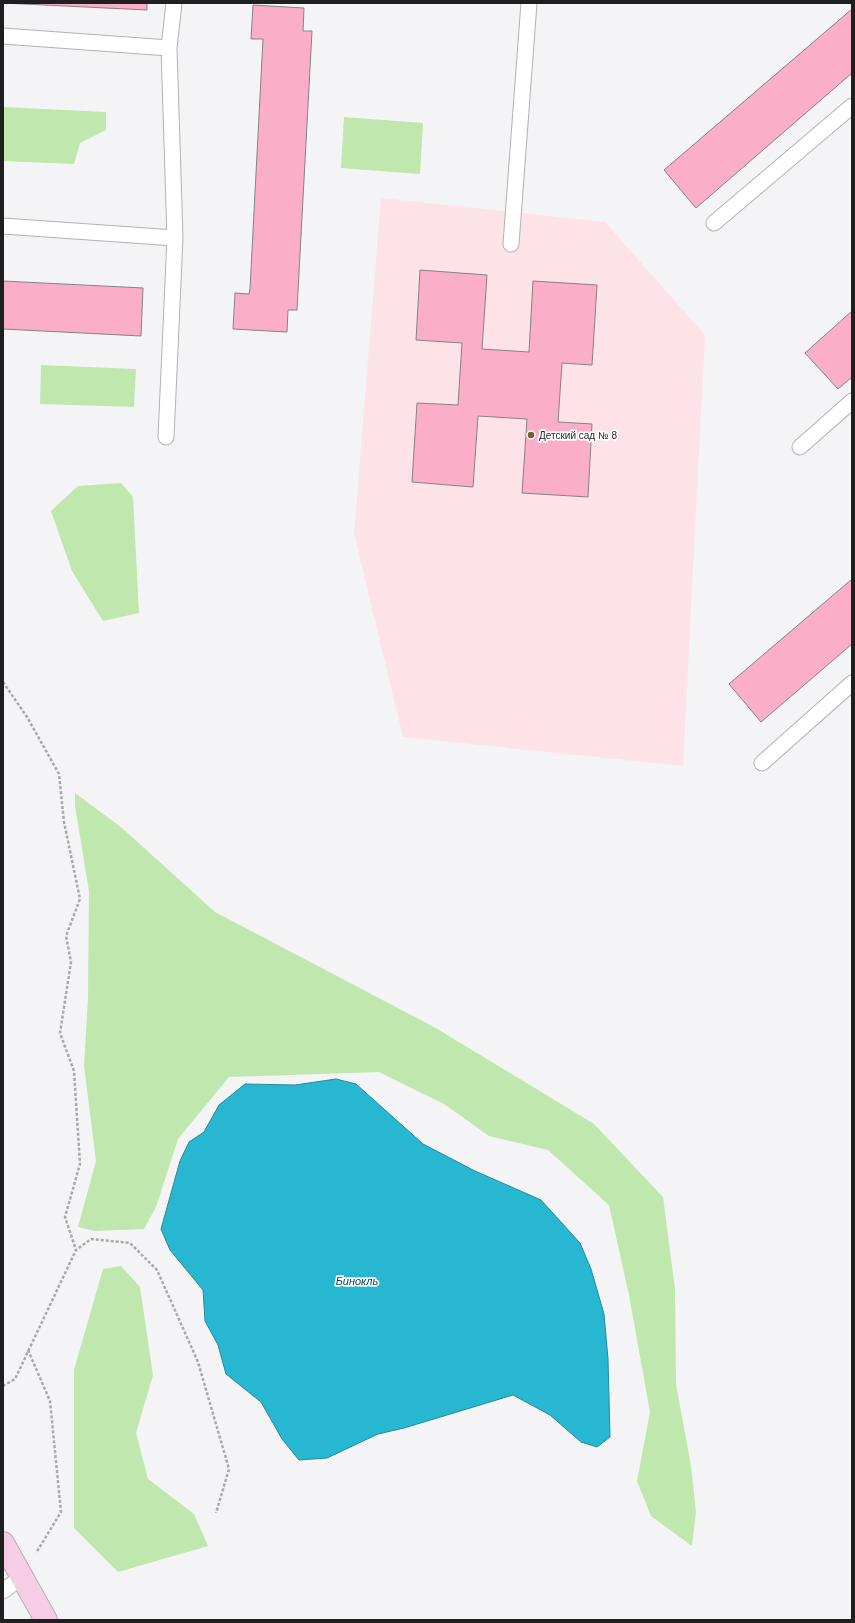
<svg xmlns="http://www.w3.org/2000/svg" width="855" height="1623" viewBox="0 0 855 1623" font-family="Arial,sans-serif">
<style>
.education{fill:#fde3e8}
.green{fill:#bfe7ae}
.water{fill:#28b7d1;stroke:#25899c}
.building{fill:#fbaec7;stroke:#858383}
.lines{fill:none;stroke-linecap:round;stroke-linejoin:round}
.service-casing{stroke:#b2b2b4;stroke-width:17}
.secondary-casing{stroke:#b2b2b4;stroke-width:24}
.path{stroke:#a9a9aa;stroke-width:2.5;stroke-dasharray:3 2;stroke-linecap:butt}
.service{stroke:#fff;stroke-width:15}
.secondary{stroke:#f5cee5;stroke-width:22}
.poi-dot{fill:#765e2e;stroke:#fff;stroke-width:1.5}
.labels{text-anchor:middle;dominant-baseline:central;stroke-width:3.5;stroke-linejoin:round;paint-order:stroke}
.poi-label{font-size:10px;fill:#1f1f20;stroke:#fff;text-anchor:start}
.water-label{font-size:11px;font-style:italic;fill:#084550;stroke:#fff}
</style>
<rect width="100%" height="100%" fill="#f4f4f6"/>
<path class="education" d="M381,198l224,24 100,113 -22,431 -280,-29 -49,-203z"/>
<path class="green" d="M3,107l103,5v18l-26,13 -6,21 -71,-3z
M344,117l79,6 -3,51 -79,-6z
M41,365l95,4 -2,38 -94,-3z
M121,483l12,14 6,116 -36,8 -31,-50 -21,-60 27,-25z
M75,793l47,35 93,84 219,115 160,97 69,73 12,92 1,95 15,82 5,46 -4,34 -41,-30 -14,-35 13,-69 -21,-117 -20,-90 -61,-55 -59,-14 -45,-32 -65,-32 -150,5 -51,62 -22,68 -12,22 -50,2 -16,-4 18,-66 -12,-95 4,-68 1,-107 -14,-85z
M121,1266l19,21 13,88 -17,58 12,46 46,35 14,32 -90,26 -44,-44v-158l29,-101z"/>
<path class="water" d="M336,1079l20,5 67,60 52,27 66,29 39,43 11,26 13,45 4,45 2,78 -13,10 -16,-5 -31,-27 -37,-20 -109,33 -26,6 -51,24 -28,2 -17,-21 -21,-37 -35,-28 -8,-29 -13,-24 -2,-31 -33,-40 -9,-21 19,-68 9,-19 15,-10 15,-27 26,-21 50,1z"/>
<path class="building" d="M3,3h144v7z
M253,5l51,3 -1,23h9l-15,279h-9l-1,22 -54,-3 2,-36 14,1 1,-5 13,-250h-12z
M852,9v64l-156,135 -32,-38z
M420,270l67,5 -5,74 47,3 4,-71 64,4 -5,80 -30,-2 -4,59 34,2 -4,73 -66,-4 5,-74 -49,-3 -5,71 -61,-5 5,-79 41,2 4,-62 -46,-3z
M3,281l140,7 -2,48 -138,-7z
M852,311v66l-14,12 -33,-36z
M852,579v65l-91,78 -32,-38z"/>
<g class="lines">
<defs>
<path id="service" d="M3,36l166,12
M714,223l138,-117
M3,226l172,12
M511,244l18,-241
M166,437l9,-199 -6,-190 5,-45
M800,447l52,-46
M762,763l90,-80
M3,1591l20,-15"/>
<path id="secondary" d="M3,1543l43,77"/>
</defs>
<use href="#service" class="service-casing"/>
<use href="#secondary" class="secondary-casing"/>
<path class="path" d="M3,682l24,35 32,57 5,48 16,77 -14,37 5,26 -11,71 14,38 6,93 -15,53 11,33
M28,1350l22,51 11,111 -25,41
M3,1386l12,-7 61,-129 15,-11 39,4 27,27 41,92 31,107 -13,44"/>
<use href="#service" class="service"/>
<use href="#secondary" class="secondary"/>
</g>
<circle class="poi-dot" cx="531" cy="435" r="4"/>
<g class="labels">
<g class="poi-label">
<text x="539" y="435">Детский сад № 8</text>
</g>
<g class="water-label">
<text x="357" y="1281">Бинокль</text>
</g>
</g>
<rect width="855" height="1623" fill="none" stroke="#1f1f20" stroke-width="8"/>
</svg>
